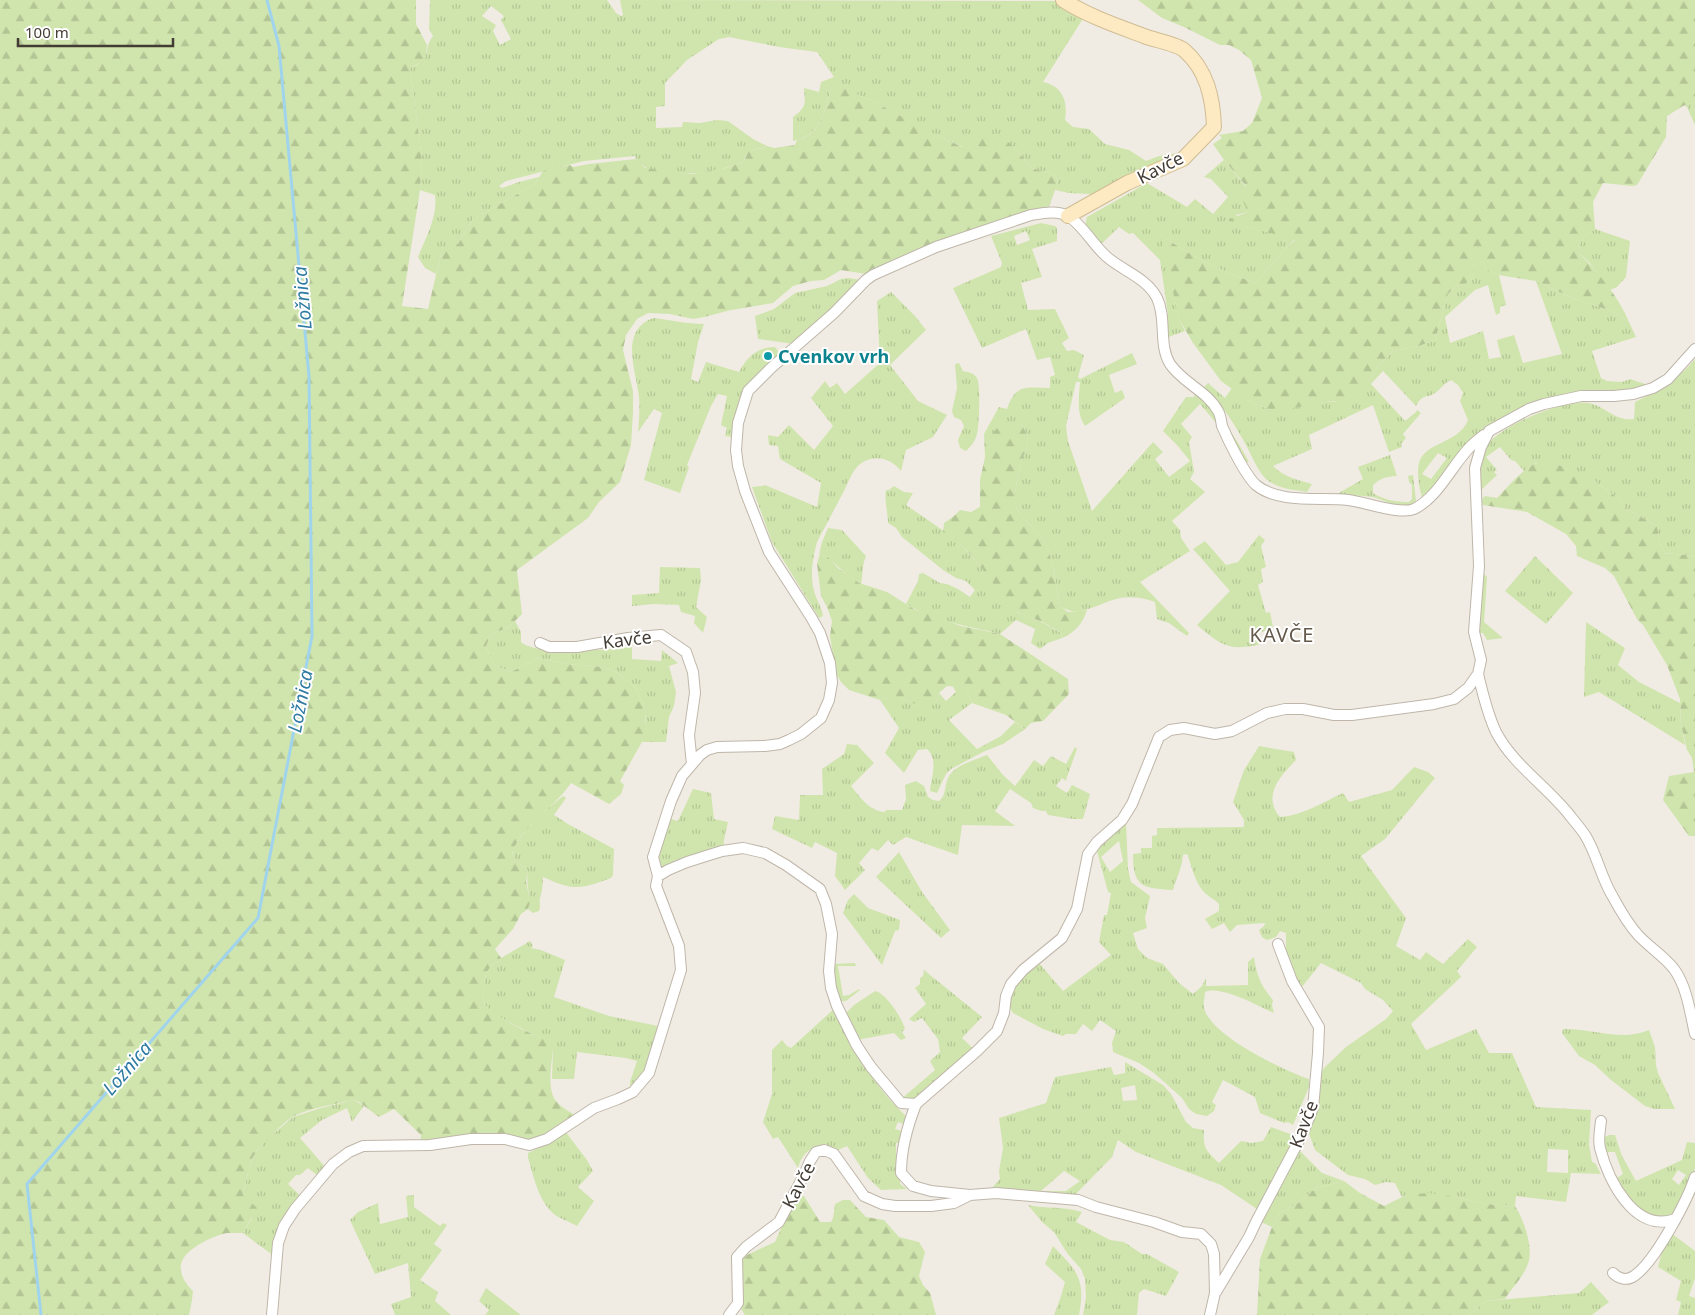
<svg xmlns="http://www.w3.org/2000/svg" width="1695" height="1315" viewBox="0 0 1695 1315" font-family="'Noto Sans',sans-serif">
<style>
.grass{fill:url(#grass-tufts);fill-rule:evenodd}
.forest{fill:url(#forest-firs)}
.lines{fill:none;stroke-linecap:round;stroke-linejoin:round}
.stream{stroke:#a0d4ed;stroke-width:3}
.street-casing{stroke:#bfb6a9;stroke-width:12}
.secondary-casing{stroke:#d0bc94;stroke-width:16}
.street{stroke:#fff;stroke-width:10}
.secondary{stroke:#fdeac2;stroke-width:14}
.culture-dot{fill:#0f9aa8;stroke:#fff;stroke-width:2}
.labels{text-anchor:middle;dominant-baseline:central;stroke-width:4;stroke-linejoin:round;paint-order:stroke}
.street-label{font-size:18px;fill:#433c34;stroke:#fff}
.culture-label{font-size:18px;font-weight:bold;fill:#0d838f;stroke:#fff;text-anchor:start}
.water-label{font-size:19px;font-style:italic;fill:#2f7ba3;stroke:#fff}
.quarter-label{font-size:20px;letter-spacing:1px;fill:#65594b;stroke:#fff}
</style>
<defs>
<pattern id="grass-tufts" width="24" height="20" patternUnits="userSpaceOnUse" patternTransform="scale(1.25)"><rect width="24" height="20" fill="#d0e5ad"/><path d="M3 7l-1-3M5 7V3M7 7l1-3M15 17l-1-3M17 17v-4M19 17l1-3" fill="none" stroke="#b4c595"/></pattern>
<pattern id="forest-firs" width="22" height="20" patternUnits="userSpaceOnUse" patternTransform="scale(1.25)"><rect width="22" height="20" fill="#d0e5ad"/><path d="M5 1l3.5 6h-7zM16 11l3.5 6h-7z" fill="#b4c595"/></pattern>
</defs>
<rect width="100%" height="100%" fill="#f1ece3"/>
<path class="grass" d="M430,0h177l9,13 5,3 2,-1 -3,-15 440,1 24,16 -41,65c20,4 25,20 22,38l8,7 16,2 16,15 24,6 17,11c13,-5 22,-9 36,-7l-82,47 -11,-7 -20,-1 -14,-3 3,-8 -3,-7 -23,-7 -21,-24 -48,3 -38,-17 -54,-30 -20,-8 -20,-4c-6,23 -10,48 -38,53v-24c14,-11 12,-12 11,-29l15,4 2,-10 13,-5 -17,-25 -38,-5 -50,-10 -10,2 -32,21 -22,23v23l-9,1v21l26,-1 1,-5 17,1 17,-3 11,1 25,18 14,7c-10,5 -19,0 -23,15 -12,5 -24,9 -37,11 -16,3 -68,3 -72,-16l-51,5 -78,20 -7,5 3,2 17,-6 20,-5 -5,8 -61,34 -15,25 -17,10 -5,20 -11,-6 -7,-11c8,-20 20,-41 17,-62l-15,-5 2,-30 -12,-92c6,-3 14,-6 16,-13 3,-9 0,-9 7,-19l-4,-7zM491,6l13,10 -3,4 10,19 -11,6 -7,-14 3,-6 -14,-9z
M1695,102v23l-9,-20z
M1224,160l22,27 2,25 -12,3 9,11 50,13 -10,10 -29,34c-32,-11 -61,-24 -89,-44l-4,3 16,77 6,12 -22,8 -2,-13 7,-12 -8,-54 -27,-27 -4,1 -10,-7 -25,24 -11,-15 4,-19 60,-34 40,24 8,-8 18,15 15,-17 -17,-18 -7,-2z
M1041,223l14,3 2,2v13l-25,8 10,28 -21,6 7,27 27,-1 14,29 -7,5 5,8 7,-1 10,5 -6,22 2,2 52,-26 5,11 -28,11 6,18 7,-3 3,8 -40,28c-9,-13 -6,-28 -5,-44h-4l-10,44 2,15 24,70 61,-69 10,10 -8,7 14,18 21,-16 -13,-16 -14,-14 23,-34h8l2,-4c24,21 38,41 53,69h-4l-22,-31 -23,-27 -19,20 11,13 -3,5 5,30 -4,7 15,13 -33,29 8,9 1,8 9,13 -50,31 49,51 -2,3 -18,-13 -12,-4 -2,-17c-10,-4 -24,-6 -35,-4 -21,4 -40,22 -60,8 -4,-20 -6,-45 -15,-64 -8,-15 -27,-22 -30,-40 -1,-10 4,-32 7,-42 2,-6 6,-13 6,-19 0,-6 -4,-12 -7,-17l-30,10h-7l15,-27 8,2c9,-26 19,-21 43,-21v-11l5,-2 -5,-18 -13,3 -11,-31 -44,19 -29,-60 48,-21 1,-4 -11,-27zM1026,231l4,9 -13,5 -3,-9z
M1595,229l35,12 -4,36 -9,10 -7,3 -21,-28 -10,-9c1,-16 4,-16 16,-24z
M1481,261l3,1 2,7 13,6 7,30 -6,2v6l-4,2 -8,-30 -13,5 -30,27 5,26 33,-12 6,28 12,-2 -4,-17 17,-5 9,28 39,-9 -26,-73 34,16 41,14 18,11 7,15 -44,14 9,27 6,3 15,1 8,-3 15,5v3l-35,6 -102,23 -82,82 -4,-1c-3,-9 -4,-17 -4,-27 1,-30 39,-23 50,-50l-8,-19 3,-8 -5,-8 -7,-5c-8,4 -9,8 -16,13 -9,6 -12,0 -19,13l-33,-35 -12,13 34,37 11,-9 1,-2 4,3 -18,21 3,4 -5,6 1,3 -13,5 -16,-47 -64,30 3,14 -39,17c11,11 25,14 39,18l-5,8c-12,-2 -26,-3 -37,-10 -11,-7 -17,-24 -23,-35 -12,-22 -24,-43 -44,-59l5,-5 17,15 7,-10 18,14 21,8 54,-9 10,1 31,-17 13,-20 14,-14 26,-5 16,-6 13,-46 8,-8 9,-2 6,-4 5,-18zM1438,453l9,5 -16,21 -9,-5z
M849,278l12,2 1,4 -68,60 -36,-5 -3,-23 19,-7 21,-16 32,-7 14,-7z
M891,292l24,24 11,14 -36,35 28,36 29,14 -14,22 -27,13 -5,21c-11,-14 -30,-18 -44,-4 -6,7 -9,16 -13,24 -9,17 -18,34 -27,51 -5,19 -8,37 -1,55 3,7 6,12 7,19l-4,2 -47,-76 -20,-55 10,-1 3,-1 52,22 4,-24 -41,-24 -2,-13 -9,-1 -1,-10 10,2 11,-12 25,25 19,-24 -22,-28 14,-17 5,7 7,-5 8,11 35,-31 -3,-62z
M653,318c18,2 34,6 51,6l-6,18 -7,37 7,3 8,-20 33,10c8,-15 18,-25 36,-25l3,4v4l-43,64 -3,18 -7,-1 2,-8 -6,-3 6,-29 -9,-2 -7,12 -24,59 2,2 -9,26 -36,-13 18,-67 -8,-4 -16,23c1,-12 2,-23 1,-35 -3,-27 -20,-66 14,-79z
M1695,359v197l-30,-3 -5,-9 -3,-18 -32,-18 -7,-10 -25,-18 -57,-18 -12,9 -9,-10 -4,-1 -11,-13 -14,10 11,13 -3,2 3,3 -17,16 -3,-1c1,-9 1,-30 5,-38 9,-23 82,-54 107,-49 16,3 27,19 45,16l1,-17c23,-11 44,-23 60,-43z
M959,363l4,8c5,1 11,2 14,7 4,7 2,48 0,56 -2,8 -6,12 -11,17l-6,-3 -2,-8 6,-14 -3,-6 -7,-3 -2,-6 5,-23 -2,-24z
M1390,455l7,21c-12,1 -14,1 -24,9v8c11,7 23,9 36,9l3,-3v-14l-3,-3 -1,-6 5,-1 3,26c-15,11 -28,0 -43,-4 -11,-2 -25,-1 -36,-2v-1l26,-15 -5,-12z
M894,486l10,6 9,1 -7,12 51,35 25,28 17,22 7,15 12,8 26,10 17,10 1,5 -14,5 -8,6 -9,-6 4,-14 -19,-9 -16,14c-32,-8 -66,-13 -94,-30l12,-23 1,-7 4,-1 17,10 7,1 11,5 12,8 5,-7 -9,-9 -10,-3 -13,-8 -41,-33 -6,-9 -8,-5c0,-11 -4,-22 -2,-33h3z
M828,528l14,2 24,26c-4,9 -3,18 -5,28 -16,-8 -26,-23 -41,-31l-1,1 3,-12z
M1259,535l6,5 -4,6 5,21 -5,2 2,13 -5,3 8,28 4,-1 3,15 -16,7 4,10c-33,8 -40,1 -64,-19l33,-34 -37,-42 12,-8 21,24 12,-3z
M1535,556l38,37 -27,31 -41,-33z
M660,567l40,1 1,12 -5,27 11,10 -4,16 -9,-10 1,-7 -14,-4 -2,-7 -25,-1 -22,2v-11l27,-2z
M1483,573l4,4 -3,45 19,16 -16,2 -4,-7h-5z
M515,621l6,11v10c17,15 87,7 111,5v12l29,2 1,-11 16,13 -9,3 7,26 -2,14 -5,11 -3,25h-24l4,-22v-9l-11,-24 -19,-15 -12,-5 -37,-3 -29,-6 -27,14 -17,-7 -8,-18 4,-12 19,-8z
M1586,622l39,26 -7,17 21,17 41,21 1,21 4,21 -86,-53 -15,5z
M952,685l14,3 6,15 -23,17 28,29 24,-13 14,-14 10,7 -22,15 -20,8 -32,17 -5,5 -9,19 -7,-2c1,-15 9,-30 -3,-42l-9,1 -14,23 -19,-20 14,-25 -19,-28 9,-2h11l20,8 17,-5 2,-8 7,8 10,-9z
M847,744l10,1 17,18 -23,23c9,11 18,25 34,26l1,-2h16l4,-11 -1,-14 11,-4 8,5 4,11 5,3 6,1c8,-6 5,-17 10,-25 8,-12 26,-16 38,-21l16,20 12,11 19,-26 9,6 8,-10 15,8 9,-17 2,2 -10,28 -1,4 -4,-3 -6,8 11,7 5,-8 18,9 -7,25h-10l-25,-4 -2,-4h-5l-8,-3 -2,-5 -21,-14 -15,22 20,15 -53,-1 -4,30 -52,-18 -13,8 -5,-5 -10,11 -6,-3 -13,15 6,7 -20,20 -10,-14 2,-23 -22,-11 -3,6 -40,-19 3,-13 24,4 1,-25h23l-1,-26 22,-15z
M1259,746l35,6 2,8c-16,16 -34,36 -16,57 22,-1 43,-15 63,-24l6,9 43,-12 22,-23 14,5 7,6 -50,61 -24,17 45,62 -10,28 24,14 6,-8 17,12 25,-25 9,8 -20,24 4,6 -50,47 15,26 50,-21 13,24h23l24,54 55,3 -2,34 3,18 3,1 6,11 -30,-1 -5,29 -50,-6 -1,10 -29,-2 -35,-8 -45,-1 -4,2 -7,-14 -9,-1 -11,3 -10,-6 -17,-4 -33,-25 -8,-22 14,-46 -1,-8 5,-7 21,-20 40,-28 7,-8 -10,-11 -18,-11 -4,-6 -40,-20 -20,25 -15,-36v-19l-6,-2 -4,6 -9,3 -5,-3 -3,-7 5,-4 1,-3 -28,2 -7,7 -6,-9 -12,6 -7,-10 14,-8v-7c-4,-4 -8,-6 -13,-10 -10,-8 -14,-27 -19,-40l-4,1c-1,14 -7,23 -10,35 -31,-2 -40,-3 -40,-36l8,-1v-5h11v-12l5,-1v-7l87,-1v-7l-11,-18 11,-32zM1548,1149l20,1v23l-21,-1z
M693,789l18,4 3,26 14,3 -4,18 -1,12 -61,17c-2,-2 -4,-4 -5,-7 -2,-10 10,-33 14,-43l7,2z
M563,796l3,2 -12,17 14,9 46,25 -1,26 -2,3c-11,4 -26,10 -38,9 -10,-1 -21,-6 -30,-10 0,8 -1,14 -3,21 -1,5 1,8 -1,13l-6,2 -5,-4c4,-12 -3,-24 0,-38l-13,-11 -3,-9c11,-21 32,-40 51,-55z
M1126,822l2,47 3,13 19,14 -5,22 2,10 -14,5 5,16 9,9 16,6 16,19 14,11 9,-8 4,-8v8l42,-1v-23l6,-5c3,20 7,28 19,43l-1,5 2,8c-17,-7 -52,-28 -69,-21 0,5 -2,11 -1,16 7,28 79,62 105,71v8l-16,38 -5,-3 -4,1 -24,-10 -5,-16 -32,-17 -11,22 4,3 -2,6 -7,5 -11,-2 -7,-5 -7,-11 -28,-25 -15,-10 -26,-11 -1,-9 4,-12 -16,-11 -8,11 -9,-7 -7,10h-10l-3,2 -20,-7 -30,-16 -4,-7c3,-22 13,-30 30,-43l24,28 48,-36 -12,-13 5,-27h3l4,-22 -3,-1 -11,-41 8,-10zM1119,841l4,20 -13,11 -9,-15z
M899,852l23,40 28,38 -9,8 -65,-61z
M854,894l14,14 32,12 -1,10 -4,1 -13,34 -39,-52 5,-13z
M530,941l3,5 -2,2 10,2 24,10 -11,37 55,19 49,10 -7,31 -6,16 -15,17v-8l7,-21 -11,-3 -49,-6 -3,27h-22l1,-31c-14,-15 -61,-29 -69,-45 -2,-5 0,-11 0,-16 0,-11 3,-17 10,-24l6,-1 1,-4z
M855,963l1,3h-18l5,30 6,-1 10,-6 1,1 -14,11h-6l-5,-9 -2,-28z
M924,970l58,47 -20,21 13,12 -54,49 -21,1 35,-30 -5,-9 10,-9 -2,-13 -16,-21 -8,4 -5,-3 17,-15 -11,-16 5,-4v-6l3,-2z
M875,991c11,2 27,27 30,38l-3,3 4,6 -5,2 -7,-7 -37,7 -12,-26 9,-9z
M835,1008c17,40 38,77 70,107l1,10 -8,-3 -3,7 7,2 -3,12h-3v22l4,14v5l7,5 -26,1 -13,-12 -21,-32 -11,5 -11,-7c-15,4 -23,9 -27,24l-20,-31 -5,2 -10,-17 9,-28v-44l10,-10 5,6 4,2z
M1563,1029c29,-1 58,13 86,1l6,17 1,18 2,8 17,36h-21l-9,-3 -34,-26 -16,-15 -16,-9 -17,-23z
M1125,1062l38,23 8,9 15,28 7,6 11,2c-1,19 2,20 15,33l22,-22 10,2 12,-2 8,-14 25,9 -12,21 -3,10 -24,42 -36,-24 -85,-33 -18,-12 -6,17 -38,39 -58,-4 -24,-4 8,-9 -1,-8 4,-23 -4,-30 47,-15 9,-26 56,-10 3,8 11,-2zM1135,1085l2,15 -14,1 -2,-13zM1064,1171l16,10 -14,10h-25z
M354,1100l10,6 -12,16 -5,-14 -25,12 -22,18 27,31 -9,7 -10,-8 -8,7h-4l-8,9 14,13 -28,59 -31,-23 9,-15 -9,-23 6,-27 5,-13 14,-17 25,-21 28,-9z
M565,1131l22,29 6,11 -15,16 16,14 -17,25c-7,-4 -16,-7 -22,-11 -17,-14 -21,-38 -27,-57v-5l23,-11z
M1609,1135h6l7,21 14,25 46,-21 5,-18 8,1v25l-5,17 -19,37h-23l-34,-42 9,-6 -8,-22h-16v-12zM1678,1170l8,5 -7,10 -7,-6z
M1298,1149l24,24 22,8 -28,7 -18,15 -18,10 -8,14 -11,-5 28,-58 6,-5z
M414,1195v12l26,19 3,-3 4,2 -13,19 8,6 -22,30 18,12 -3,9 16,14h-56l-4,-11 20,-7 -3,-34 -33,11 -25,-54 8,-8 20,-9 2,21 28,-7 -2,-21z
M1028,1205c18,4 35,1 54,7l-6,10 34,18 14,2 18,12h5l32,18 -13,24 -22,-7 -5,4 -2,22h-54l3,-18 -1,-18 -4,-10 -14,-16 -13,-21 -11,-9z
M1671,1233l24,18v27l-6,18 6,2v17h-17l3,-13 -5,-2 5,-19 -23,-14 4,-16z
M1053,1246c24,25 33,33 26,69h-25l7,-19 4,-14 -20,-18z
M1591,1282l18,20 -17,13h-123l17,-14 93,-8z
M486,1288l35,27h-36l4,-5 -10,-9z"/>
<path class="forest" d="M0,0h416v24l11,21 -1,11 -3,5 -13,7 12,92 -2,30 -18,116 26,3 13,-55 7,-8 10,-2 15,-25 61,-34 9,-14 27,-6 3,2 16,-3 47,-5 8,8 22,5 27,2 33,-6 18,-7 4,-9c6,-4 13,-2 19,-6l7,2 21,-3 2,-5c24,-5 29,-32 34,-52l11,-3c11,9 19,10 31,16 29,16 59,32 89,46l21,-20 28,17 21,24 23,7 3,7 -8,22 -7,12 -171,53 -6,5 -25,-4 -17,10 -13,1 -18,5 -20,17 -42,7 -27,7 -11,2 -23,-5 -22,-1 -11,6 -11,16 -3,15 10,41v21l-2,33 -11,37 -21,20 -11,16 -71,52 5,44 -13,13 -19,8 -4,12 8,18 17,7 27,-14 29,6 37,3 12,5 19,15 11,24 -1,19 -3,12 -22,39 4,4 -3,9 -12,10 -38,-21c-17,25 -46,40 -59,69l3,8 13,11 -2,10 4,21 -2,7 -7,5 -8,15 -18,20 6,9 -1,4 -6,1c-7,7 -10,13 -10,24 0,5 -2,11 0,16 6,13 53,33 67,40l2,5c-1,15 -7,43 4,54 5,6 13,10 20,14l-44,25 -113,4 1,-10 -27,-26 -15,8 -20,-15 -5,-2c-18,4 -44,8 -60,16 -10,5 -36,32 -41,41 -5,12 -7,25 -10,38l14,13 -14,25c-6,0 -11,0 -16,0 -15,3 -50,19 -46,37 1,9 6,15 12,21l-1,9 -3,15h-189z
M1138,0h557v102l-12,4 -16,10 -1,21 -29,48 -5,1 -29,-3 -10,19 2,27c-12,8 -15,8 -16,24 20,20 39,43 50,69l-18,-11 -41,-14 -34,-16 -37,-6 -13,-6 -2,-7 -3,-1 -5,2 -5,17 -6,4 -9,2 -8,8 -13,46 -16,6 -26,5 -14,14 -13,20 -20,17 -21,-1 -40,9h-14l-21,-8 -29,-21 -28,-38 -14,-24 -17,-77 5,-3c28,20 57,33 89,44l29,-34 10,-9 -50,-14 -15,1 -1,-8 19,-7 -10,-21 8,-5 -22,-26 -11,-16 9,-6 -3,-3 24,-4 9,-8 10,-25 -11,-38 -12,-10 -10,-5h-9l-36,-18 -22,-9z
M1006,421l15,3c3,5 7,11 7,17 0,6 -4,13 -6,19 -3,10 -8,32 -7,42 3,18 22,25 30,40 9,19 11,44 15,64l8,6 19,-2c-4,13 -12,23 -25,28l-1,-5c-6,-4 -12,-8 -18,-11 -14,-5 -26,-8 -38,-17 -4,-16 -36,-54 -49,-65 -4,-3 -9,-6 -13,-8l1,-9 10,-7 6,-6 11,2 9,-5v-27l5,-23 -1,-23h7z
M1545,459l48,21 25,18 7,10 32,18 3,18 5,9 30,3v280h-6l-26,-36 6,-24 25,-4 -2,-14 -5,-8 -6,-26 -1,-25 -13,-34 -24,-40 -6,-6 -23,-43 -9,-8 -28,-12 -1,-10 -10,-12 -39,-22 -44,-7 -2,-5 4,-4 12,2c14,-14 28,-33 48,-39z
M820,553l9,5 9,10 21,15 28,9 27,17 47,17 39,8 68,45 1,15 -26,27 -12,2 -6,6 -19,-14 -34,-12 -6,-15 -19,-2 -8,7 -2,8 -6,5h-11l-20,-8h-11l-9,2 -31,-10 -8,-8 -5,-8 -6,-38 2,-15 -5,-14 -6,-11 -4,-32z
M1344,1181l16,12 24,13 22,-11 21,-2 24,3 35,8 29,2c9,14 20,44 12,60 -4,11 -16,23 -22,33l-19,2 -17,14h-212l3,-56 12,-32 8,-14 18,-10 18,-15z
M796,1195l8,1 16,26h11l2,-4 2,-14 8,-4h7l16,17 18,3 15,17 20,5 6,10 -6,24 4,9 7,8 6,22h-191l-5,-8v-46l7,-6 28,-13z"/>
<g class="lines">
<path class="stream" d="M41,1315l-14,-131 231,-266 54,-282 -3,-260 -30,-330 -12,-46"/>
<defs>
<path id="street" d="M540,643l9,4h28l51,-9 33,-3 25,17 7,20 2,21 -6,42 3,29
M1478,674c5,20 9,39 18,58 17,33 53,56 75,85 5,6 10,12 14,18 12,19 16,43 28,62 7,13 15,27 25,38 11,12 26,21 36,34 13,18 16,43 21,65
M658,876l-5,-19 18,-56 11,-25 18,-21 7,-5 10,-3 48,-1 15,-2 9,-4 12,-6 20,-16 8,-18 3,-17 -2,-20 -10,-30 -9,-16 -42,-65 -24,-61 -7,-25 -2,-16 2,-27 10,-32 23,-23 63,-55 32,-33 7,-5 63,-28 95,-32c12,-2 26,-5 37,1 14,8 26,30 39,41 16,14 40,21 50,41 10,20 1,46 13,66 13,19 37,27 48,47 3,5 3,10 4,15 6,14 23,49 34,59 23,19 64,12 92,15 17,2 52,15 66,9 25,-12 39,-46 58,-64 4,-4 8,-7 12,-10
M916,1104c-9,23 -15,45 -15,69l12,13 18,5 39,4
M1601,1121c-1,8 -3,19 -1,27 8,32 35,86 75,71
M1613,1273c6,6 14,8 21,3 21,-14 53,-75 61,-99
M1216,1292l33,-55 7,-15 47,-89 10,-25 5,-55 1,-26 -27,-46 -14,-37
M272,1315l6,-72 6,-17 11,-17 38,-45 16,-12 14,-6 67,-1 41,-6h34l24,6 18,-6 47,-31 24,-9 15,-7 16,-19 32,-103 -2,-24 -23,-60 2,-10 10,-6 19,-8 35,-11 21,-3 22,5 21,12 34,24 6,15 6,30 -3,37 2,17 6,18 20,40 14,21 30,36 15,1 61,-53 20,-20 7,-18 2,-17 5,-12 12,-14 39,-32 15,-29 11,-55 9,-12 25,-22 10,-16 27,-67 11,-7 14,-2 31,6 17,-3 35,-18 18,-4h18l31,6h18l82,-11 20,-5 14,-11 10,-14 3,-14 -7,-28 5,-66 -4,-98 6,-21 8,-16 40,-22 15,-5 37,-8h33l19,-2 20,-6 15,-9 27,-30
M729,1315l9,-12 -1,-46 9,-10 33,-25 25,-47 6,-14 6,-9 8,-2 10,4 30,42 18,8 13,2h36l23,-3 16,-8 26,-2 82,7 18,7 58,15 28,10 19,2 10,10 3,10 1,39 -5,22"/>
<path id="secondary" d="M1063,0c25,16 54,26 81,36 10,4 33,8 40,14 23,20 29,48 30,77l-31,32 -56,24 -59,33"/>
</defs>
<use href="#street" class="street-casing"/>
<use href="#secondary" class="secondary-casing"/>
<use href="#street" class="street"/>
<use href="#secondary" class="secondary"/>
</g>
<circle class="culture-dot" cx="768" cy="356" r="5"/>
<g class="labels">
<g class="street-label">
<text transform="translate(1160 167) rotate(-27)">Kavče</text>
<text transform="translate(627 639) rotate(-7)">Kavče</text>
<text transform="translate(1303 1124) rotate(-69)">Kavče</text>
<text transform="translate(798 1185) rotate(-62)">Kavče</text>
</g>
<g class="culture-label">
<text x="778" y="356">Cvenkov vrh</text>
</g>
<g class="water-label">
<text transform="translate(302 298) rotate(-95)">Ložnica</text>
<text transform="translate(300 701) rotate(-79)">Ložnica</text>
<text transform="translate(127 1068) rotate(-49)">Ložnica</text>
</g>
<g class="quarter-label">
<text x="1282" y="634">KAVČE</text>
</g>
</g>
<path d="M18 38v8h155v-8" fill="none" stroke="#433c34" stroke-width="2.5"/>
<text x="25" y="38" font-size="15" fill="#433c34" stroke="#ffffff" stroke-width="4" paint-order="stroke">100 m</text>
</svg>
